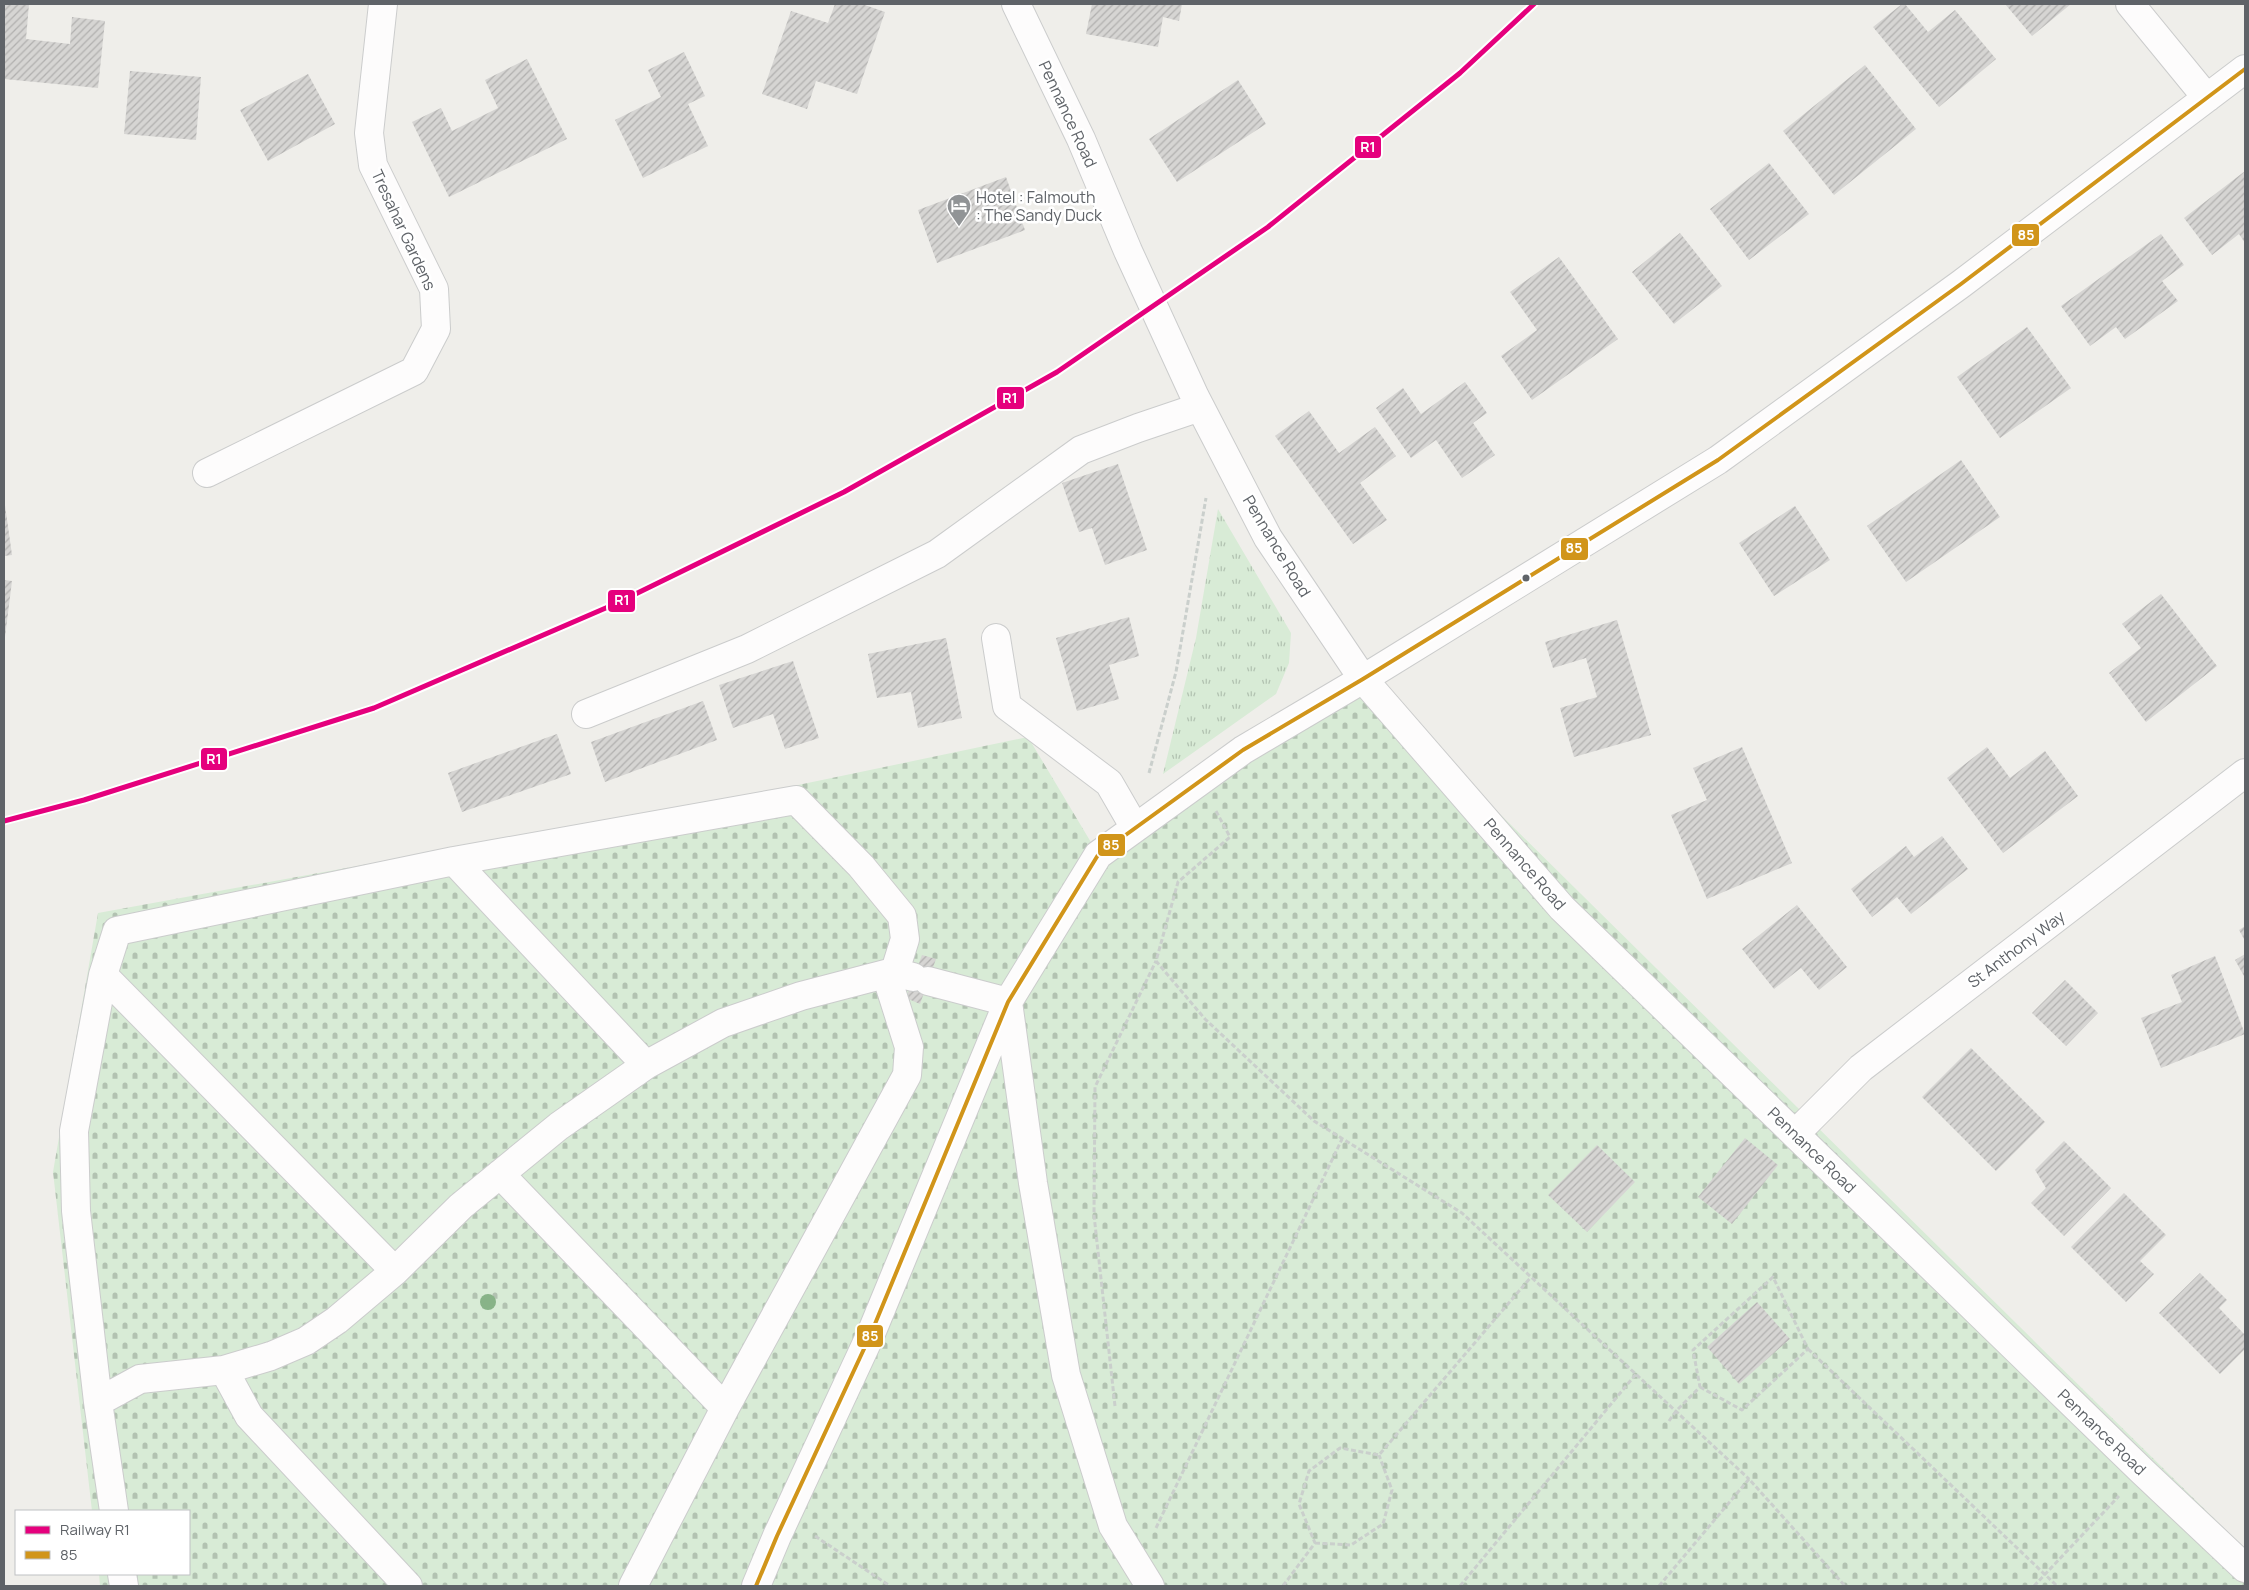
<svg xmlns="http://www.w3.org/2000/svg" width="2249" height="1590" viewBox="0 0 2249 1590" font-family="Manrope,sans-serif">
<style>
.grass{fill:url(#grass-tufts)}
.cemetery{fill:url(#cemetery-stones)}
.building{fill:url(#building-hatch)}
.lines{fill:none;stroke-linecap:round;stroke-linejoin:round}
.minor-casing{stroke:#cbcccc;stroke-width:30}
.path{stroke:#cacfcc;stroke-width:3;stroke-dasharray:5 2.5;stroke-linecap:butt}
.minor{stroke:#fdfcfc;stroke-width:28}
.bus-1-casing{stroke:#fff;stroke-width:8}
.bus-1{stroke:#d1951a;stroke-width:4}
.rail-1-casing{stroke:#fff;stroke-width:9}
.rail-1{stroke:#e5007d;stroke-width:5}
.tree{fill:#88b388}
.bus-dot{fill:#5f6368;stroke:#fff;stroke-width:2}
.labels{text-anchor:middle;dominant-baseline:central;stroke-width:5;stroke-linejoin:round;paint-order:stroke}
.street-label{font-size:16px;fill:#5f6368;stroke:#fff}
.poi-label{font-size:16px;fill:#5f6368;stroke:#fff;text-anchor:start}
.line-badge{stroke:#fff;stroke-width:2}
.badge-label{font-size:14px;text-anchor:middle;font-weight:bold;fill:#fff}
</style>
<defs>
<pattern id="grass-tufts" width="24" height="20" patternUnits="userSpaceOnUse" patternTransform="scale(1.25)"><rect width="24" height="20" fill="#d8ebd6"/><path d="M3 7l-1-3M5 7V3M7 7l1-3M15 17l-1-3M17 17v-4M19 17l1-3" fill="none" stroke="#b2c2b1"/></pattern>
<pattern id="cemetery-stones" width="16" height="16" patternUnits="userSpaceOnUse" patternTransform="scale(1.25)"><rect width="16" height="16" fill="#d8ebd6"/><path d="M2 7V4a2 2 0 0 1 4 0v3zM10 15v-3a2 2 0 0 1 4 0v3z" fill="#b2c2b1"/></pattern>
<pattern id="building-hatch" width="6" height="6" patternUnits="userSpaceOnUse" patternTransform="scale(1.25)"><rect width="6" height="6" fill="#d6d5d3"/><path d="M-1 1l2-2M0 6l6-6M5 7l2-2" fill="none" stroke="#b1b0af"/></pattern>
</defs>
<rect width="100%" height="100%" fill="#efeeea"/>
<path class="grass" d="M1218,509l73,124 -2,30 -13,31 -113,80 33,-136z"/>
<path class="cemetery" d="M1363,679l882,870v37h-2145l-1,-12h90v-63h-97l-39,-339 45,-259 662,-120 268,-56 70,117z"/>
<path class="building" d="M4,4h25l-3,35 44,5 2,-27 33,4 -7,67 -94,-9z
M835,4h27l23,8 -28,82 -41,-13 -9,28 -45,-15 29,-83 37,12z
M1092,4h90l-3,17 -16,-4 -5,30 -72,-13z
M1902,4h3l23,28 27,-22 41,49 -57,48 -66,-80z
M2005,4h66l-39,32z
M684,52l21,44 -17,8 20,42 -65,32 -28,-58 46,-23 -13,-27z
M527,59l40,80 -118,58 -37,-75 29,-14 11,23 46,-23 -13,-28z
M1865,65l51,64 -82,66 -51,-64z
M130,71l71,6 -5,63 -72,-6z
M308,74l27,50 -67,37 -28,-51z
M1238,80l28,44 -89,58 -28,-43z
M1769,163l40,51 -60,46 -39,-51z
M2245,171v72l-6,-9 -27,21 -28,-37z
M1006,177l19,53 -88,33 -19,-53z
M1680,233l42,53 -48,38 -42,-52z
M2161,234l23,31 -22,16 16,20 -53,38 -9,-12 -26,19 -29,-40z
M1559,257l59,82 -86,61 -31,-44 36,-26 -27,-38z
M2027,327l44,61 -71,50 -43,-61z
M1465,382l22,31 -14,10 22,32 -33,23 -26,-38 -25,18 -35,-50 27,-20 18,26z
M1309,411l30,42 36,-26 21,29 -36,27 27,37 -34,24 -78,-108z
M1961,460l39,57 -94,65 -39,-56z
M1118,464l29,86 -42,15 -13,-37 -13,4 -17,-49z
M4,498l8,57 -8,1z
M1795,506l35,54 -56,36 -35,-53z
M4,580l8,1 -7,56h-1z
M2161,594l56,72 -71,56 -37,-49 32,-25 -19,-24z
M1129,617l10,39 -30,9 10,34 -42,12 -21,-73z
M1617,620l34,115 -77,22 -14,-49 37,-11 -11,-39 -33,10 -8,-26z
M946,638l16,80 -44,10 -7,-36 -34,6 -9,-44z
M793,661l26,77 -34,11 -12,-35 -40,14 -14,-43z
M703,701l14,39 -112,42 -14,-40z
M557,734l14,40 -109,38 -14,-39z
M1742,747l50,116 -85,36 -36,-84 36,-15 -14,-32z
M1987,747l23,31 35,-27 33,45 -75,57 -56,-75z
M1942,836l26,33 -57,45 -14,-17 -25,20 -21,-28 55,-43 8,11z
M1797,905l50,62 -28,23 -18,-22 -27,21 -32,-40z
M2245,926v15l-6,-11z
M2245,954v24l-10,-18z
M922,955l14,4 -16,45 -14,-6z
M2215,956l30,78 -84,34 -20,-50 41,-16 -11,-27z
M2065,980l33,33 -32,33 -34,-33z
M1971,1048l74,74 -49,49 -74,-74z
M1745,1138l33,27 -46,59 -34,-27z
M2064,1141l47,47 -47,48 -33,-33 15,-15 -11,-18z
M1597,1145l38,37 -48,50 -39,-37z
M2124,1193l42,42 -26,26 14,13 -28,28 -55,-55z
M2200,1273l27,27 -8,8 26,27v14l-25,25 -61,-61z
M1757,1302l33,37 -51,45 -32,-37z"/>
<g class="lines">
<defs>
<path id="minor" d="M1016,4l65,135 47,112 67,146 73,141 95,141 199,229 580,563 103,97
M2130,4l77,94
M207,473l207,-102 22,-42 -2,-40 -61,-124 -4,-32 14,-129
M996,638l11,68 102,77 26,45
M586,714l161,-65 190,-95 144,-104 57,-22 62,-21
M454,861l342,-61 65,66 41,50 3,23 -15,48 19,60 -2,28 -182,333 -92,178
M928,981l80,21
M1008,1002l25,181 33,192 47,151 37,60
M1795,1134l66,-66 384,-295
M500,1174l225,234
M395,1271l-292,-296 14,-44 337,-70 192,204
M224,1370l25,46 159,170
M98,1402l-22,-191 -2,-80 29,-156
M114,1511l-16,-109 42,-23 84,-9 47,-14 35,-15 31,-21 58,-49 66,-65 98,-80 87,-61 77,-42 78,-27 92,-24 20,5
M122,1574l2,12
M756,1586l21,-50 93,-200 138,-334 90,-147 145,-105 120,-71 355,-219 243,-176 284,-215"/>
</defs>
<use href="#minor" class="minor-casing"/>
<path class="path" d="M1149,773l27,-101 30,-174
M1216,811l14,26 -52,45 -22,79 49,58 109,102 148,92 287,266
M1808,1349l249,237
M1115,1406l-21,-191 1,-128 61,-126
M1669,1421l7,-10 24,-24 -7,-37 80,-73 35,72 -66,61 -42,-23
M1156,1528l186,-389
M815,1536l75,50
M1315,1543l36,2 32,-21 9,-34 -13,-35
M1283,1586l32,-43 -16,-39 10,-33 31,-23 39,7 152,-178
M1460,1586l176,-212
M1659,1586l90,-107 96,107
M2034,1586l85,-90"/>
<use href="#minor" class="minor"/>
<defs>
<path id="bus-1" d="M756,1586l21,-50 93,-200 138,-334 90,-147 145,-105 120,-71 355,-219 243,-176 284,-215"/>
</defs>
<use href="#bus-1" class="bus-1-casing"/>
<use href="#bus-1" class="bus-1"/>
<defs>
<path id="rail-1" d="M4,821l80,-21 290,-92 241,-104 229,-112 213,-120 211,-145 192,-154 74,-69"/>
</defs>
<use href="#rail-1" class="rail-1-casing"/>
<use href="#rail-1" class="rail-1"/>
</g>
<circle class="tree" cx="488" cy="1302" r="8"/>
<defs>
<symbol id="hotel-pin" viewBox="-11 -11 22 30"><path d="M0 17L-7.5 6A9.5 9.5 0 1 1 7.5 6Z" fill="#919496" stroke="#fff"/><path d="M-6-4.5h1.5V1H6V5H4.5V3h-9V5H-6ZM-4 0a1.8 1.8 0 1 1 3.6 0ZM.5 0V-2.5h3Q6-2.5 6 0Z" fill="#fff"/></symbol>
</defs>
<g fill-rule="evenodd">
<use href="#hotel-pin" x="945" y="192" width="28" height="38"/>
</g>
<circle class="bus-dot" cx="1526" cy="578" r="4.5"/>
<g class="labels">
<g class="street-label">
<text transform="translate(1068 114) rotate(65)">Pennance Road</text>
<text transform="translate(404 230) rotate(65)">Tresahar Gardens</text>
<text transform="translate(1277 546) rotate(59)">Pennance Road</text>
<text transform="translate(1525 864) rotate(49)">Pennance Road</text>
<text transform="translate(2016 949) rotate(-37)">St Anthony Way</text>
<text transform="translate(1812 1150) rotate(44)">Pennance Road</text>
<text transform="translate(2102 1432) rotate(44)">Pennance Road</text>
</g>
<g class="poi-label">
<text x="976" y="197">Hotel : Falmouth<tspan x="976" dy="18">: The Sandy Duck</tspan></text>
</g>
</g>
<g class="line-badge">
<rect x="1354" y="135" width="28" height="24" rx="5" fill="#e5007d"/>
<rect x="2011" y="223" width="29" height="24" rx="5" fill="#d1951a"/>
<rect x="996" y="386" width="29" height="24" rx="5" fill="#e5007d"/>
<rect x="1560" y="537" width="29" height="24" rx="5" fill="#d1951a"/>
<rect x="607" y="589" width="29" height="24" rx="5" fill="#e5007d"/>
<rect x="200" y="747" width="28" height="24" rx="5" fill="#e5007d"/>
<rect x="1097" y="833" width="29" height="24" rx="5" fill="#d1951a"/>
<rect x="856" y="1324" width="28" height="24" rx="5" fill="#d1951a"/>
</g>
<g class="badge-label">
<text x="1368" y="152">R1</text>
<text x="2026" y="240">85</text>
<text x="1010" y="403">R1</text>
<text x="1574" y="553">85</text>
<text x="622" y="605">R1</text>
<text x="214" y="764">R1</text>
<text x="1111" y="850">85</text>
<text x="870" y="1341">85</text>
</g>
<rect width="2249" height="1590" fill="none" stroke="#5f6368" stroke-width="10"/>
<rect x="15" y="1510" width="175" height="65" fill="#ffffff" stroke="#bfc1c3"/>
<rect x="25" y="1526" width="25" height="8" fill="#e5007d" stroke="#bfc1c3"/>
<text x="60" y="1535" font-size="15" fill="#5f6368">Railway R1</text>
<rect x="25" y="1551" width="25" height="8" fill="#d1951a" stroke="#bfc1c3"/>
<text x="60" y="1560" font-size="15" fill="#5f6368">85</text>
</svg>
